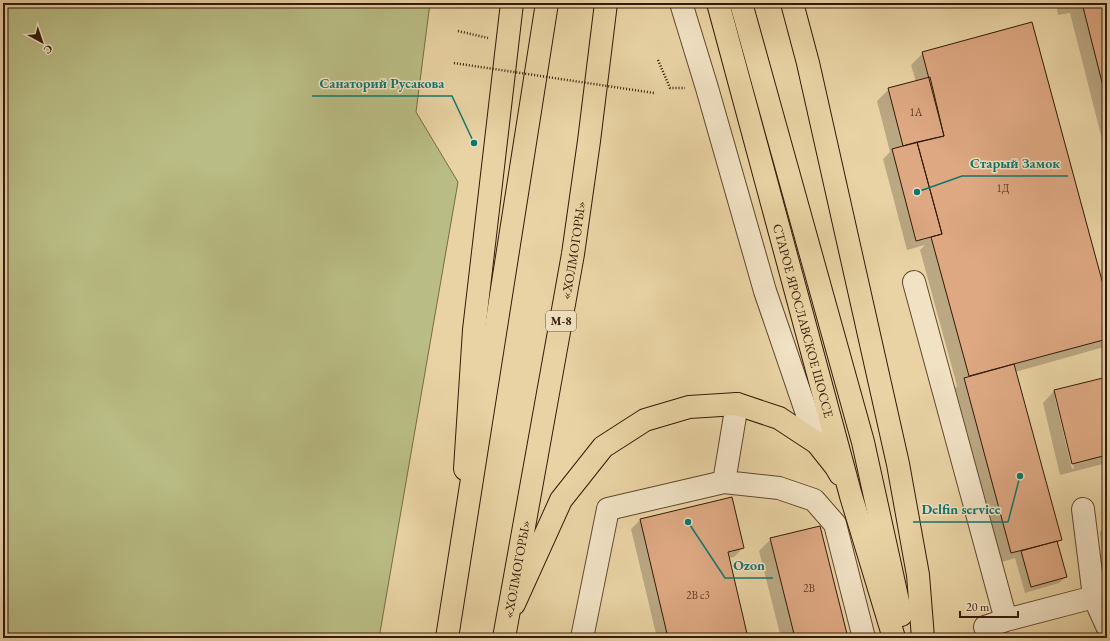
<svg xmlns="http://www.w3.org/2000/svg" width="1110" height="641" viewBox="0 0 1110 641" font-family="'EB Garamond',serif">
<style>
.grass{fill:#b9bc84;stroke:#766b45}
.shadow{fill:#0003;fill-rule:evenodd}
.building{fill:#dda882;stroke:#341a06}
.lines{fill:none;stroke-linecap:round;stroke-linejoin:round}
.minor-casing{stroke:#61482e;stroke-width:24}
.major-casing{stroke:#341a06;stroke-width:24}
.highway-casing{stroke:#341a06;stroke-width:24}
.path{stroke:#341a06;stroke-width:2.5;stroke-dasharray:1 2;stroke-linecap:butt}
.minor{stroke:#f1e2c4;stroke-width:22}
.major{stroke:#e9d3a4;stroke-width:22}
.highway{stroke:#e9d3a4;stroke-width:22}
.path-bridge{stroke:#341a06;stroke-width:2.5;stroke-dasharray:1 2;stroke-linecap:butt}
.labels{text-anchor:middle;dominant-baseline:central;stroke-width:3;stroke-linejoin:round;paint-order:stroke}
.number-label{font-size:11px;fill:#5e3e25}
.shield{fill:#f1e2c4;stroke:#6d563f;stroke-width:1}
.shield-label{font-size:12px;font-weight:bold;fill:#341a06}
.street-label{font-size:13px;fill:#341a06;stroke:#f1e2c4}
.leader{fill:none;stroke:#0f766e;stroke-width:1.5}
.callout-dot{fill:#0f766e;stroke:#f1e2c4;stroke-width:1.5}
.callout-label{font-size:14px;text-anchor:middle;font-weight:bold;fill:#0f766e;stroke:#f1e2c4;stroke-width:3;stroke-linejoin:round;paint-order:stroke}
</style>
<rect width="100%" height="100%" fill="#e9d3a4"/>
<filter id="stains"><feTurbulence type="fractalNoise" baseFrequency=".005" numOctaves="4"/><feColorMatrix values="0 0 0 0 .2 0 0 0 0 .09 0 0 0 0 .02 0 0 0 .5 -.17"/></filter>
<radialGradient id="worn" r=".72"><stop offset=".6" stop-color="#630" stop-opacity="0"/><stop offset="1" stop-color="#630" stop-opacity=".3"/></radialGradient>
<path class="grass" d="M3,3h427l-14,109 42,70 -79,456h-376z"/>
<path class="shadow" d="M1056,3h51v156l-37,-146 -12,2z
M923,53l184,250v42l-3,2 -89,25 46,167 -4,5 9,33 -7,6 -34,10 -10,-35 -13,4 -47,-174 2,-2 -37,-136 5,-5 -18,5 -24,-91 7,-7 -13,-51 12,-12 27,-7 -5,-17z
M1107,378v85l-47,12 -17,-72 11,-12zM1055,398h2l17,70 -2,1z
M640,520l103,28 -9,9 -5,1 18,80h-90l-26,-109z
M1107,525v74l-7,-67z
M771,539l76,99h-66l-22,-87z"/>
<path class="building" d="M1082,3h25v99z
M1032,22l75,277v40l-138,37 -38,-139 11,-3 -25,-92 27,-6 -22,-84z
M930,77l14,59 -41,10 -15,-58z
M917,142l25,92 -26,7 -24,-92z
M1014,364l48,176 -51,13 -47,-175z
M1107,377v78l-35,9 -18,-74z
M732,497l12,51 -16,4 20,86h-80l-28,-119z
M820,526l28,112h-53l-25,-100z
M1057,541l10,36 -36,10 -10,-36z"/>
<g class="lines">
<defs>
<path id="minor" d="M681,3l26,85 58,203 52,152
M914,282l92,338
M724,482l55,6 35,12 21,24 29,114
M1083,509l11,88
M985,627l21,-7 88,-23 13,29
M582,638l26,-129 116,-27 13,-78"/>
<g id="major">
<path id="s1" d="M718,3l133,493 43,142"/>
<path d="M741,3l122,439 38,173"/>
<path d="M792,3l16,60 90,401 20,111 5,63"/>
<path d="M465,469l9,-139 38,-327"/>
<path d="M514,604l47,-104 42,-53 42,-27 44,-13 48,-3 42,14 38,25 19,24 4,7"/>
</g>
<g id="highway">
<path d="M447,638l100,-635"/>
<path id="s2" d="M504,638l69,-384 16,-113 17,-138"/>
</g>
</defs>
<use href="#minor" class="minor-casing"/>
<use href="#major" class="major-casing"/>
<use href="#highway" class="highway-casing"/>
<path class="path" d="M458,31l30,7
M658,60l12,28h15"/>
<use href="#minor" class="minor"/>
<use href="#major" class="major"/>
<use href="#highway" class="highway"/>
<path class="path-bridge" d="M454,63l200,30"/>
</g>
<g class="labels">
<g class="number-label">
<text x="916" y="112">1А</text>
<text x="1003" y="188">1Д</text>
<text x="809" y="588">2В</text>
<text x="698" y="595">2В с3</text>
</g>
<rect class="shield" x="546" y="311" width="30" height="20" rx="3"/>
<g class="shield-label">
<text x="561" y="321">М-8</text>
</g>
<g class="street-label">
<text stroke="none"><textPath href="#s2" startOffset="394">«ХОЛМОГОРЫ»</textPath></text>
<text stroke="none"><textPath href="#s1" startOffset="329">СТАРОЕ ЯРОСЛАВСКОЕ ШОССЕ</textPath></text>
<text stroke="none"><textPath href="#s2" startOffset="70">«ХОЛМОГОРЫ»</textPath></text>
</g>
</g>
<path class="leader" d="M474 143L452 96H312M917 192L962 176H1068M1020 476L1008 522H913M688 522L725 578H773"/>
<g class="callout-dot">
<circle cx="474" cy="143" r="4"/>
<circle cx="917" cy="192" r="4"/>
<circle cx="1020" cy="476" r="4"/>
<circle cx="688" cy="522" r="4"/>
</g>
<g class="callout-label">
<text x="382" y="88">Санаторий Русакова</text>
<text x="1015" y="168">Старый Замок</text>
<text x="961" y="514">Delfin service</text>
<text x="749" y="570">Ozon</text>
</g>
<rect width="1110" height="641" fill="none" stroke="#e9d3a4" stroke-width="16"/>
<rect x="4" y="4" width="1102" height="633" fill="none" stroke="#341a06" stroke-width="2"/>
<rect x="8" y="8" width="1094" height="625" fill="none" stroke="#341a06"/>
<g transform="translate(42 42) rotate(140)" stroke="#f1e2c4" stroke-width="3" paint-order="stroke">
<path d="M0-3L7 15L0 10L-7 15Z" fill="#341a06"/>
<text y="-6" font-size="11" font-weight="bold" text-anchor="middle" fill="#341a06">С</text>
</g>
<path d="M960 611v6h58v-6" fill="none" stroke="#341a06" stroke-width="2"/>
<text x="966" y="611" font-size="12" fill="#341a06" stroke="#f1e2c4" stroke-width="3" paint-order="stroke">20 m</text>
<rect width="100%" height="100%" filter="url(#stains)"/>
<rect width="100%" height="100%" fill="url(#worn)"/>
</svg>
